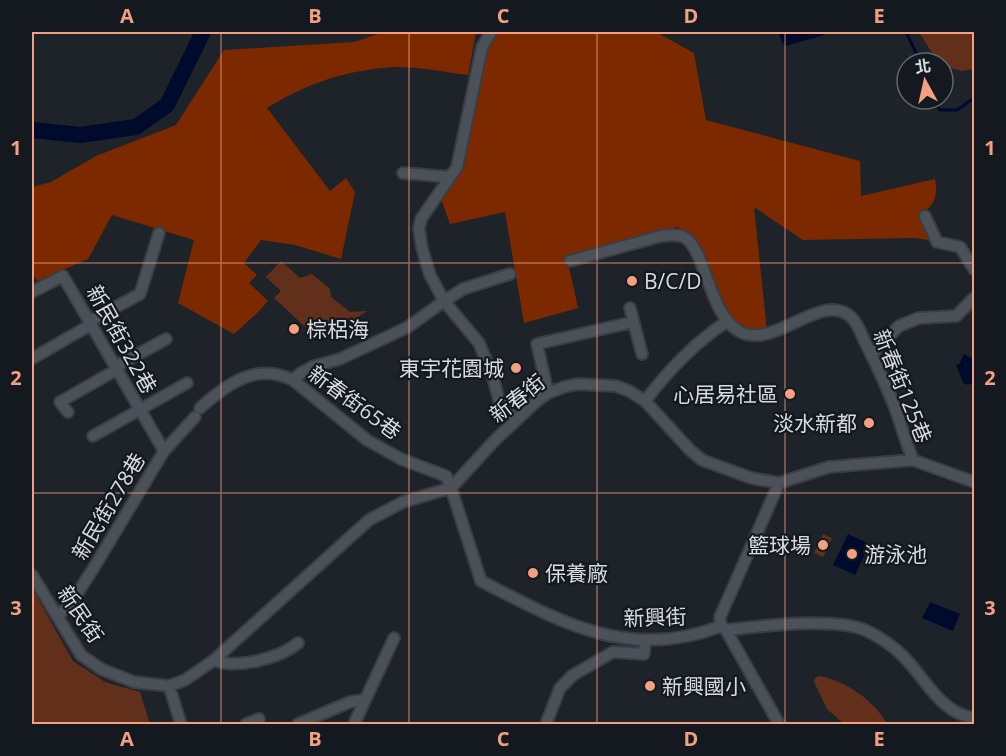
<svg xmlns="http://www.w3.org/2000/svg" width="1006" height="756" viewBox="0 0 1006 756" font-family="'Open Sans','Noto Sans TC',sans-serif">
<style>
.green{fill:#622f1b}
.forest{fill:#7c2900}
.water{fill:#000a2c}
.lines{fill:none;stroke-linecap:round;stroke-linejoin:round}
.stream{stroke:#000a2c;stroke-width:3}
.river{stroke:#000a2c;stroke-width:16}
.minor-casing{stroke:#3a3e44;stroke-width:14}
.minor{stroke:#4b5159;stroke-width:10}
.grid{fill:none;stroke:#f2a081;stroke-width:1.5;stroke-opacity:0.55}
.poi-dot{fill:#f2a081;stroke:#141920;stroke-width:2}
.labels{text-anchor:middle;dominant-baseline:central;stroke-width:4.5;stroke-linejoin:round;paint-order:stroke}
.poi-label{font-size:21px;fill:#d8dbe0;stroke:#141920;text-anchor:start}
.street-label{font-size:21px;fill:#d8dbe0;stroke:#141920}
.neatline{fill:none;stroke:#f2a081;stroke-width:2}
.grid-label{font-size:20px;text-anchor:middle;font-weight:bold;fill:#f2a081}
</style>
<rect width="100%" height="100%" fill="#1e232a"/>
<path class="green" d="M919,32h55v37l-12,2 -19,-5v-3l-7,-4z
M281,261l19,17 12,-4 18,15 1,8 19,15 17,-1 -20,13 -9,13 -15,-13 -10,10 -39,-36 7,-7 -15,-14z
M823,534l9,4 -9,19 -9,-4z
M32,588l41,73 32,21 35,10 10,32h-118z
M819,676c27,5 56,25 68,48h-43l-17,-15 -13,-27 1,-4z"/>
<path class="forest" d="M383,32h93l-8,43c-24,-3 -51,-9 -74,-8 -47,3 -87,16 -127,41l63,83 16,-13 9,14 -14,67 -46,-14 -34,-5 -17,23 13,12 -8,8 19,18 -11,12 -23,21 -56,-31 16,-63 -82,-25 -24,44 -51,22 -5,-10v-84l19,-5 45,-26 80,-31 48,-75 131,-8z
M496,32h160l38,21 12,67 154,41 1,35 74,-17c3,18 0,23 -13,36l11,26 -17,-3 -113,2 -49,-33 13,124 -11,1 -16,-5 -12,-13 -32,-71 -18,-16 -72,18 -39,13 11,50 -54,15 -19,-111 -55,12 -9,-25 24,-35 20,-113z"/>
<path class="water" d="M778,32h45l1,3 -38,11 -4,-3z
M964,354l10,5v23l-6,3 -5,-2 -7,-18 3,-1z
M848,534l22,10 -15,31 -22,-10z
M930,602l30,12 -7,17 -31,-13z"/>
<g class="lines">
<path class="stream" d="M906,32l15,31
M933,99l7,11h17l17,-12"/>
<path class="river" d="M32,130l48,5 56,-8 31,-22 36,-73"/>
<defs>
<path id="minor" d="M403,173l46,4
M925,216l12,26 23,5 14,22
M570,261l91,-25c8,-1 16,-2 23,1 21,11 25,75 53,93 35,24 85,-42 115,-12 7,7 10,19 15,28 10,20 20,41 28,62 6,17 11,35 18,52
M510,274l-47,15 -19,12 35,42 13,31 7,26 16,20
M32,292l31,-16 101,175
M630,308l12,46
M90,321l50,-27 19,-61
M871,355l28,-29 20,-8 37,-2 18,-18
M33,358l59,-34
M115,367l51,-28
M293,380l8,-7 13,-7 26,-7 68,-32 36,-26 -14,-26 -8,-27 -3,-19 2,-10 36,-52 25,-120 9,-15
M548,393l-11,-49 96,-22
M645,401c22,-29 51,-59 81,-79
M200,408c27,-24 56,-46 93,-28l74,60 34,19 45,17 5,12 30,93c79,41 149,81 240,45
M68,412l-8,-10 56,-32
M93,436l94,-53
M32,575l49,80 20,14 33,13 35,4 16,-6 29,-20 155,-140 34,-18 48,-14 44,-48 42,-39 11,-8 16,-6 13,-3 39,2 13,5 16,10 45,49 12,10 49,18 28,5 50,-16 84,-7 61,22
M58,616l13,-13 22,-34 71,-118 31,-34
M721,626l5,4c34,-4 107,-13 139,0 13,6 28,16 38,26 23,23 37,57 71,62
M721,626l-1,-9 59,-134
M726,630l53,94
M214,660c22,10 66,-2 84,-17
M169,686l12,38
M246,724l13,-5
M298,724l52,-22 15,-2
M354,724l40,-86
M546,724l14,-36 13,-13 40,-23 31,2 1,-13"/>
</defs>
<use href="#minor" class="minor-casing"/>
<use href="#minor" class="minor"/>
</g>
<path class="grid" d="M221,32v692M409,32v692M597,32v692M785,32v692M32,263h942M32,493h942"/>
<g class="poi-dot">
<circle cx="632" cy="281" r="6"/>
<circle cx="294" cy="329" r="6"/>
<circle cx="516" cy="368" r="6"/>
<circle cx="790" cy="394" r="6"/>
<circle cx="869" cy="423" r="6"/>
<circle cx="823" cy="545" r="6"/>
<circle cx="852" cy="554" r="6"/>
<circle cx="533" cy="573" r="6"/>
<circle cx="650" cy="686" r="6"/>
</g>
<g class="labels">
<g class="poi-label">
<text x="644" y="281">B/C/D</text>
<text x="306" y="329">棕梠海</text>
<text x="504" y="368" text-anchor="end">東宇花園城</text>
<text x="778" y="394" text-anchor="end">心居易社區</text>
<text x="857" y="423" text-anchor="end">淡水新都</text>
<text x="811" y="545" text-anchor="end">籃球場</text>
<text x="864" y="554">游泳池</text>
<text x="545" y="573">保養廠</text>
<text x="662" y="686">新興國小</text>
</g>
<g class="street-label">
<text transform="translate(122 339) rotate(61)">新民街322巷</text>
<text transform="translate(903 386) rotate(68)">新春街125巷</text>
<text transform="translate(517 398) rotate(-38)">新春街</text>
<text transform="translate(355 402) rotate(36)">新春街65巷</text>
<text transform="translate(108 506) rotate(-59)">新民街278巷</text>
<text transform="translate(81 614) rotate(56)">新民街</text>
<text transform="translate(655 617) rotate(-2)">新興街</text>
</g>
</g>
<rect width="1006" height="756" fill="none" stroke="#141920" stroke-width="66"/>
<g transform="translate(925 81) rotate(352)"><circle r="28" fill="#141920" stroke="#62676d" stroke-width="1.5"/>
<path d="M0-4.5L10 22L0 15L-10 22Z" fill="#f2a081"/>
<text y="-9" font-size="16" font-weight="bold" text-anchor="middle" fill="#d8dbe0">北</text>
</g>
<rect x="33" y="33" width="940" height="690" class="neatline"/>
<g class="grid-label">
<text x="127" y="23">A</text>
<text x="315" y="23">B</text>
<text x="503" y="23">C</text>
<text x="691" y="23">D</text>
<text x="879" y="23">E</text>
<text x="16" y="155">1</text>
<text x="990" y="155">1</text>
<text x="16" y="385">2</text>
<text x="990" y="385">2</text>
<text x="16" y="615">3</text>
<text x="990" y="615">3</text>
<text x="127" y="746">A</text>
<text x="315" y="746">B</text>
<text x="503" y="746">C</text>
<text x="691" y="746">D</text>
<text x="879" y="746">E</text>
</g>
</svg>
